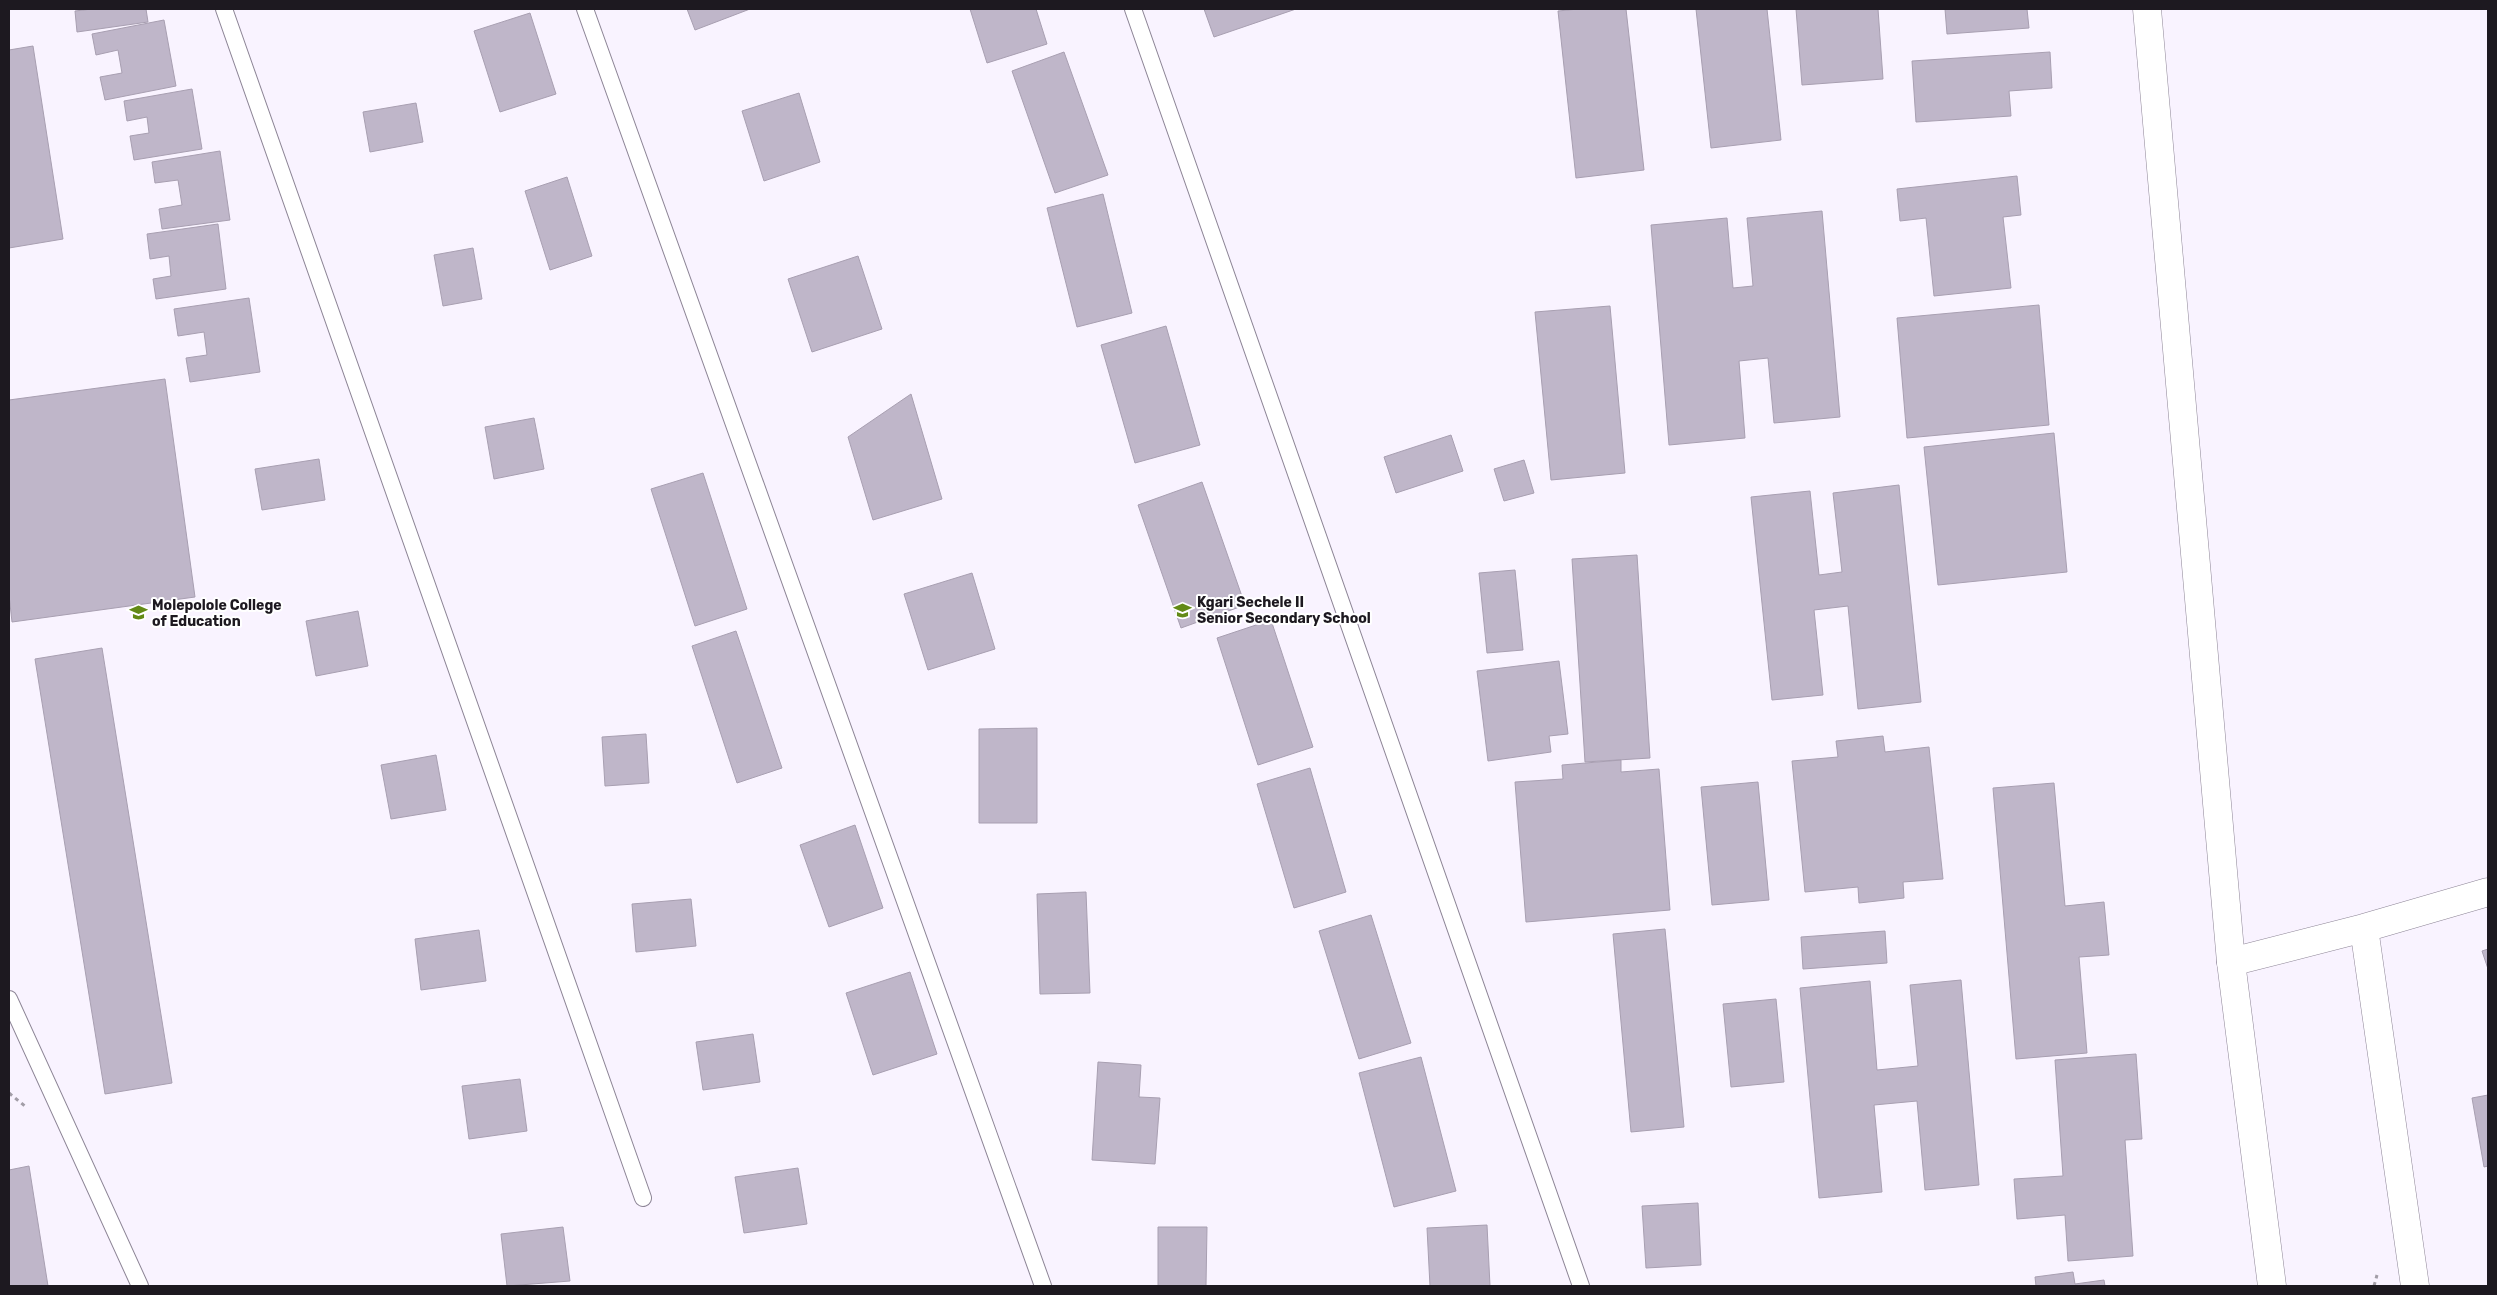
<svg xmlns="http://www.w3.org/2000/svg" width="2497" height="1295" viewBox="0 0 2497 1295" font-family="Rubik,sans-serif">
<style>
.building{fill:#bfb6c9;stroke:#a89fb1}
.lines{fill:none;stroke-linecap:round;stroke-linejoin:round}
.service-casing{stroke:#8d8596;stroke-width:18}
.minor-casing{stroke:#8d8596;stroke-width:29}
.tertiary-casing{stroke:#8d8596;stroke-width:29}
.path{stroke:#a29da7;stroke-width:3;stroke-dasharray:4 4;stroke-linecap:butt}
.service{stroke:#fff;stroke-width:16}
.minor{stroke:#fff;stroke-width:28}
.tertiary{stroke:#fff;stroke-width:28}
.labels{text-anchor:middle;dominant-baseline:central;stroke-width:4;stroke-linejoin:round;paint-order:stroke}
.poi-label{font-size:14px;font-weight:bold;fill:#1d1920;stroke:#fff;text-anchor:start}
</style>
<rect width="100%" height="100%" fill="#f9f3ff"/>
<path class="building" d="M92,9h54l2,13 -71,10 -2,-21z
M687,9h63l-55,21z
M970,9h66l11,35 -60,19z
M1204,9h92l-82,28z
M1578,9h48l18,161 -68,8 -18,-167z
M1696,9h71l14,131 -70,8z
M1796,9h82l5,70 -81,6z
M1945,9h82l2,19 -82,6z
M530,13l26,81 -56,18 -26,-81z
M164,20l12,66 -71,14 -5,-23 22,-4 -4,-23 -22,5 -4,-21z
M33,46l30,193 -54,9v-198z
M1064,52l44,123 -53,18 -43,-122z
M2050,52l2,36 -43,3 2,25 -95,6 -4,-61z
M192,89l10,60 -68,11 -4,-24 19,-3 -2,-16 -20,4 -3,-20z
M799,93l21,69 -56,19 -22,-70z
M416,103l7,39 -53,10 -7,-40z
M220,151l10,69 -68,9 -3,-20 23,-4 -4,-25 -23,3 -3,-21z
M2017,176l4,39 -18,2 8,71 -77,8 -8,-78 -26,3 -3,-32z
M567,177l25,79 -42,14 -25,-79z
M1103,194l29,119 -55,14 -30,-119z
M1822,211l18,206 -66,6 -6,-65 -29,3 6,77 -76,7 -18,-220 76,-7 6,70 20,-2 -6,-68z
M218,224l8,65 -70,10 -3,-20 18,-3 -2,-20 -19,3 -3,-25z
M473,248l9,51 -39,7 -9,-51z
M858,256l24,73 -70,23 -24,-73z
M249,298l11,74 -70,10 -4,-24 21,-3 -3,-23 -26,4 -4,-27z
M2039,305l10,120 -142,13 -10,-120z
M1610,306l15,167 -74,7 -16,-168z
M1166,326l34,119 -65,18 -34,-118z
M165,379l30,218 -183,25 -3,-27v-195z
M911,394l31,105 -69,21 -25,-83z
M534,418l10,51 -50,10 -9,-52z
M2054,433l13,139 -129,13 -14,-138z
M1451,435l12,36 -67,22 -12,-36z
M319,459l6,41 -63,10 -7,-41z
M1524,460l10,33 -30,8 -10,-32z
M703,473l44,136 -52,17 -44,-137z
M1202,482l43,123 -64,23 -43,-123z
M1899,485l22,217 -63,7 -10,-103 -34,4 9,85 -51,5 -21,-203 59,-6 9,84 23,-3 -9,-79z
M1637,555l13,203 -65,4 -13,-203z
M1515,570l8,80 -36,3 -8,-80z
M972,573l23,76 -67,21 -24,-76z
M358,611l10,55 -52,10 -10,-55z
M1271,620l42,127 -55,18 -41,-127z
M736,631l46,137 -45,15 -45,-137z
M102,648l70,435 -67,11 -70,-435z
M1559,661l9,73 -19,2 2,16 -63,9 -11,-90z
M1037,728v95h-58v-94z
M646,734l3,49 -44,3 -3,-49z
M1883,736l2,16 44,-5 14,132 -40,3 1,16 -45,5 -1,-16 -53,5 -13,-131 46,-4 -2,-16z
M436,755l10,55 -55,9 -10,-54z
M1621,760v12l38,-3 11,141 -144,12 -11,-140 48,-3 -1,-14z
M1310,768l36,124 -52,16 -37,-124z
M1758,782l11,118 -57,5 -11,-118z
M2054,783l11,123 39,-4 5,53 -30,2 8,96 -71,6 -23,-271z
M855,825l28,83 -54,19 -29,-82z
M1086,892l4,101 -50,1 -3,-100z
M691,899l5,47 -60,6 -4,-48z
M1371,915l40,128 -52,16 -40,-128z
M1665,929l19,198 -53,5 -18,-198z
M479,930l7,51 -65,9 -6,-51z
M1885,931l2,32 -84,6 -2,-32z
M2488,949v20l-6,-18z
M910,972l27,82 -64,21 -27,-82z
M1961,980l18,205 -54,5 -8,-89 -43,4 8,87 -63,6 -19,-210 70,-7 7,89 41,-4 -8,-81z
M1776,999l8,83 -53,5 -8,-83z
M753,1034l7,48 -57,8 -7,-48z
M2136,1054l6,85 -17,1 8,116 -65,5 -3,-46 -48,4 -3,-40 49,-3 -8,-116z
M1421,1057l35,134 -62,16 -35,-134z
M1098,1062l43,3 -2,32 21,1 -5,66 -63,-4z
M520,1079l7,52 -58,8 -7,-53z
M2488,1095v71l-4,1 -12,-69z
M29,1166l19,120h-39v-116z
M798,1168l9,56 -63,9 -9,-56z
M1698,1203l3,62 -55,3 -4,-62z
M1487,1225l3,61h-60l-3,-58z
M563,1227l7,54 -63,5 -6,-52z
M1158,1227h49l-1,59h-48z
M2073,1272l2,12 29,-4 1,6h-69l-1,-9z"/>
<g class="lines">
<defs>
<path id="service" d="M224,9l419,1189
M585,9l458,1277
M1133,9l448,1277
M9,999l131,287"/>
<path id="minor" d="M2364,928l51,358
M2231,962l133,-34 124,-36"/>
<path id="tertiary" d="M2147,9l84,953 41,324"/>
</defs>
<use href="#service" class="service-casing"/>
<use href="#minor" class="minor-casing"/>
<use href="#tertiary" class="tertiary-casing"/>
<path class="path" d="M9,1093l17,14
M2374,1286l3,-11"/>
<use href="#service" class="service"/>
<use href="#minor" class="minor"/>
<use href="#tertiary" class="tertiary"/>
</g>
<defs>
<symbol id="school-bare" viewBox="-9 -9 18 18"><path d="M0-5L7-2L0 1L-7-2ZM-4 1L0 2.5L4 1V4Q0 6-4 4Z" fill="#628a15" stroke="#fff" stroke-width="2.5" paint-order="stroke"/></symbol>
<symbol id="university-bare" viewBox="-9 -9 18 18"><path d="M0-5L7-2L0 1L-7-2ZM-4 1L0 2.5L4 1V4Q0 6-4 4Z" fill="#628a15" stroke="#fff" stroke-width="2.5" paint-order="stroke"/></symbol>
</defs>
<g fill-rule="evenodd">
<use href="#school-bare" x="1170" y="598" width="25" height="25"/>
<use href="#university-bare" x="126" y="600" width="25" height="25"/>
</g>
<g class="labels">
<g class="poi-label">
<text x="1197" y="602">Kgari Sechele II<tspan x="1197" dy="16">Senior Secondary School</tspan></text>
<text x="152" y="605">Molepolole College<tspan x="152" dy="16">of Education</tspan></text>
</g>
</g>
<rect width="2497" height="1295" fill="none" stroke="#1d1920" stroke-width="20"/>
</svg>
